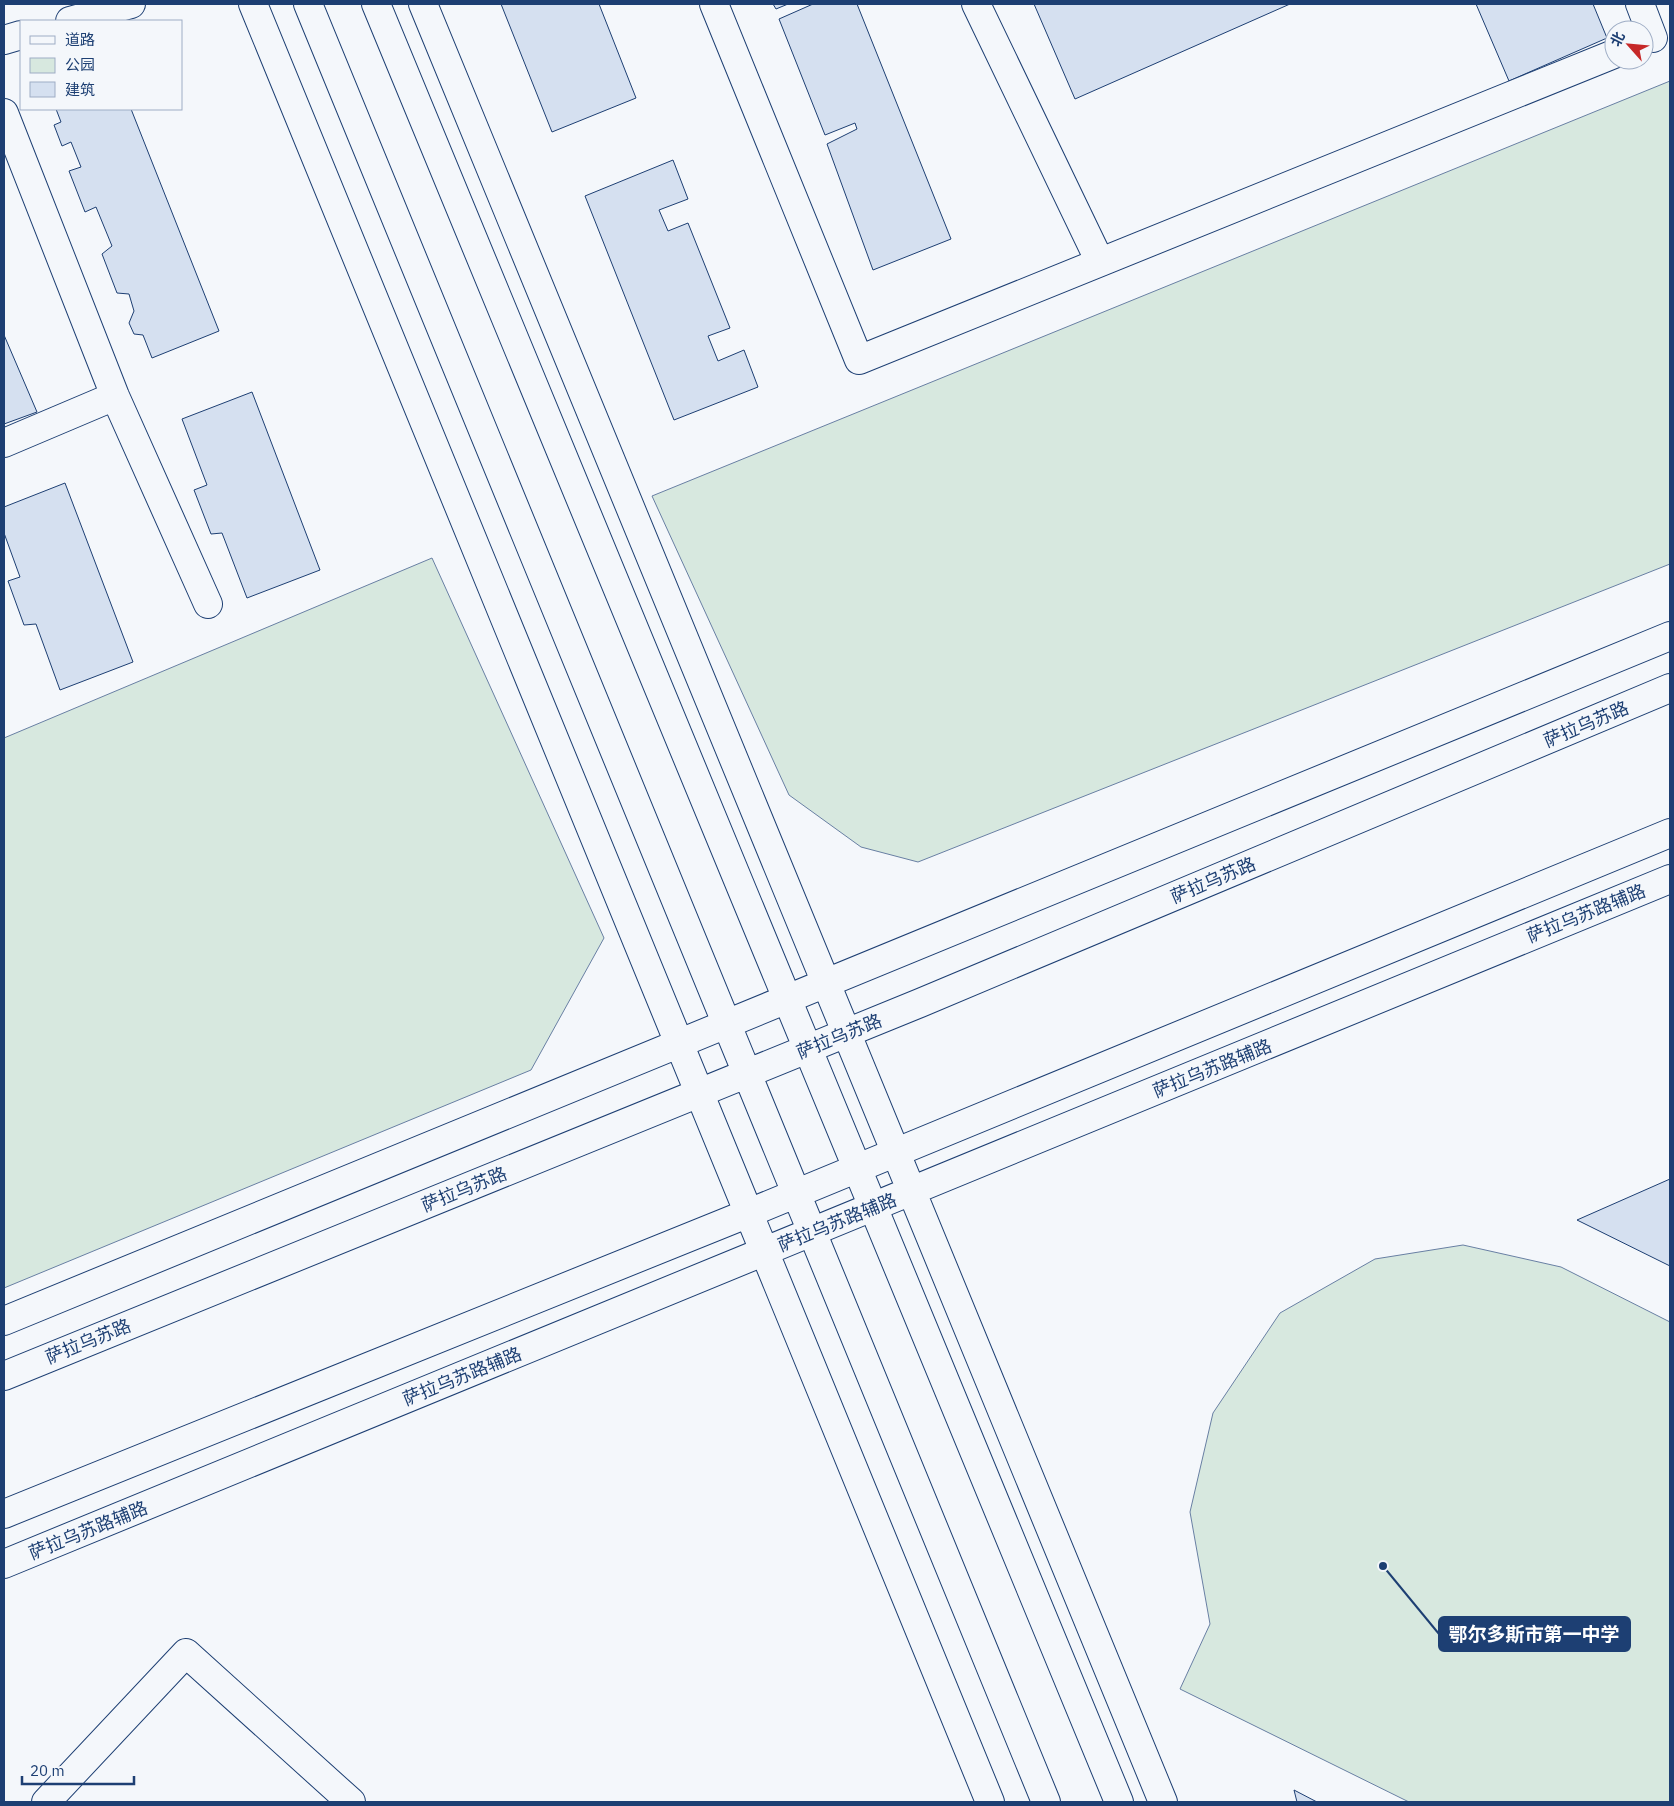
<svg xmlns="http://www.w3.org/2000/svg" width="1674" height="1806" viewBox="0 0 1674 1806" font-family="'IBM Plex Sans','Noto Sans SC',sans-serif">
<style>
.green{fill:#d7e8df;stroke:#687fa3}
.building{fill:#d5e0f0;stroke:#1d3f73}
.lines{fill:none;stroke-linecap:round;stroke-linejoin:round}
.minor-casing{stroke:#1d3f73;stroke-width:30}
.major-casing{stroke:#1d3f73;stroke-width:30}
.minor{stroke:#f4f7fb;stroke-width:28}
.major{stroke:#f4f7fb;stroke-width:28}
.labels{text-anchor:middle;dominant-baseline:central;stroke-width:4;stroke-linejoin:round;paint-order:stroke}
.street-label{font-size:18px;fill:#1d3f73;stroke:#f4f7fb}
.leader{fill:none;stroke:#1d3f73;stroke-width:2}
.callout-dot{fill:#1d3f73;stroke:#f4f7fb;stroke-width:2}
.callout{fill:#1d3f73;stroke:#1d3f73;stroke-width:2}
.callout-label{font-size:19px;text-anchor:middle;font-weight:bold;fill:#fff}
</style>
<rect width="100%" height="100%" fill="#f4f7fb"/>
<path class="green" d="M1670,81v483l-752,298 -57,-15 -72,-52 -137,-299z
M432,558l172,380 -73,132 -527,218v-550z
M1463,1245l98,22 109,55v480h-261l-229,-113 30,-65 -20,-112 23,-99 67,-100 95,-54z"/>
<path class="building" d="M501,4h98l37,94 -84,34z
M773,4h15l-12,5z
M813,4h44l94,235 -78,31 -46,-126 30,-15 -2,-6 -30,12 -46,-116z
M1034,4h256l-215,95z
M1476,4h117l14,34 -98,43z
M56,109h75l88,222 -67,27 -9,-23 -9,-1 -5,-11 5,-12 -5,-17 -12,-1 -15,-39 10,-8 -16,-39 -11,5 -16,-41 12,-4 -10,-25 -9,4 -8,-21 7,-3z
M673,160l15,39 -29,11 9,21 20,-8 42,105 -22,8 10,25 26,-11 14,37 -84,33 -89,-224z
M4,335l33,77 -33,12z
M252,392l68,178 -73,28 -25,-65 -11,1 -17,-44 13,-5 -25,-66z
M65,483l68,179 -73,28 -24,-66 -12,1 -16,-44 12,-4 -16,-44v-26z
M1670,1179v87l-93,-46z
M1294,1790l23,12h-20z"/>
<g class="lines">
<defs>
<path id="minor" d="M253,4l737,1798
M423,4l740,1798
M714,4l145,356 755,-306
M976,4l124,258
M1640,4l13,34
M70,21l61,-17
M4,40l17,-5
M4,113l111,283 93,208
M4,443l111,-47
M4,1321l1666,-685
M4,1564l1666,-685
M46,1802l140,-149 165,149"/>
<path id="major" d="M308,4l738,1798
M376,4l743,1798
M4,1376l916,-373 750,-315
M4,1514l745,-301 921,-380"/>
</defs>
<use href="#minor" class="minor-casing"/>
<use href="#major" class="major-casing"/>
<use href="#minor" class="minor"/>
<use href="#major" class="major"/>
</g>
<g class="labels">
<g class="street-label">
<text transform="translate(1586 724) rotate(-23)">萨拉乌苏路</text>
<text transform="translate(1213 880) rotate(-23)">萨拉乌苏路</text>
<text transform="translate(1586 913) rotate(-22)">萨拉乌苏路辅路</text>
<text transform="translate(839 1036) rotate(-22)">萨拉乌苏路</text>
<text transform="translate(1212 1068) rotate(-22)">萨拉乌苏路辅路</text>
<text transform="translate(464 1189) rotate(-22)">萨拉乌苏路</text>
<text transform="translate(837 1222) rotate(-22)">萨拉乌苏路辅路</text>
<text transform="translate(88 1341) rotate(-22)">萨拉乌苏路</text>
<text transform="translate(462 1376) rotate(-22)">萨拉乌苏路辅路</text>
<text transform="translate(88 1530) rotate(-22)">萨拉乌苏路辅路</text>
</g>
</g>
<path class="leader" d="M1383 1566L1439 1634"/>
<circle class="callout-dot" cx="1383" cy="1566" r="5"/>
<rect class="callout" x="1439" y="1617" width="191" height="34" rx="5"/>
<g class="callout-label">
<text x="1534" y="1641">鄂尔多斯市第一中学</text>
</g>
<rect width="1674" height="1806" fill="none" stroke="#1d3f73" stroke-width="10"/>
<rect x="20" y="20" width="162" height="90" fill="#f4f7fb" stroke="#9eadc5"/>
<rect x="30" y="36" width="25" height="8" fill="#f4f7fb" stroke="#9eadc5"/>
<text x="65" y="45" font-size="15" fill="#1d3f73">道路</text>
<rect x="30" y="58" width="25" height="15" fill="#d7e8df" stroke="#9eadc5"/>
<text x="65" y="70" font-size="15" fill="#1d3f73">公园</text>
<rect x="30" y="82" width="25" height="15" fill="#d5e0f0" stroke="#9eadc5"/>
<text x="65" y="95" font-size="15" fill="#1d3f73">建筑</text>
<g transform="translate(1629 45) rotate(297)"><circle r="24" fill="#f4f7fb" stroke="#9eadc5"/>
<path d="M0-4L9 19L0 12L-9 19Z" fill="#c62828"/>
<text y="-8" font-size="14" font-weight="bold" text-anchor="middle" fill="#1d3f73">北</text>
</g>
<path d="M22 1776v8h112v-8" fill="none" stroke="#1d3f73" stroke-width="2.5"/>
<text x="30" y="1776" font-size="15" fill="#1d3f73" stroke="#f4f7fb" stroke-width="4" paint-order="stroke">20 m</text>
</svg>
